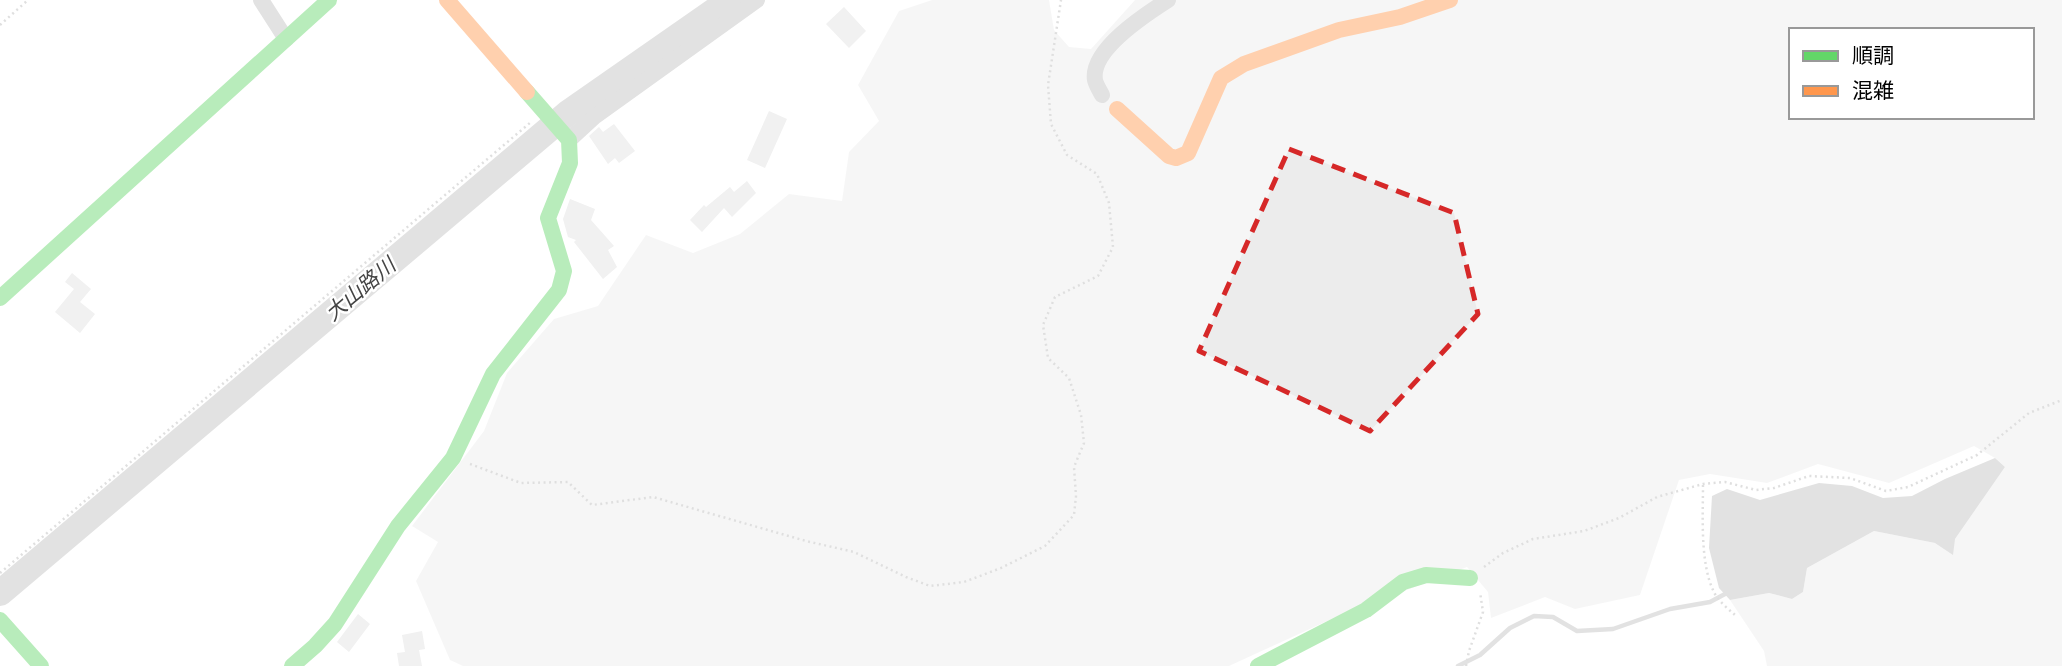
<svg xmlns="http://www.w3.org/2000/svg" width="2062" height="666" viewBox="0 0 2062 666" font-family="Rubik,'Noto Sans JP',sans-serif">
<style>
.green{fill:#ececec;fill-rule:evenodd}
.water{fill:#bfbfbf}
.lines{fill:none;stroke-linecap:round;stroke-linejoin:round}
.stream{stroke:#bfbfbf;stroke-width:4.5}
.river{stroke:#bfbfbf;stroke-width:26}
.building{fill:#dfdfdf}
.path{stroke:#b9b9b9;stroke-width:2.5;stroke-dasharray:2 3.5;stroke-linecap:butt}
.street{stroke:#bebebe;stroke-width:16}
.fast{stroke:#63d668;stroke-width:16}
.slow{stroke:#ff974d;stroke-width:16}
.marked{fill:none;stroke:#d62828;stroke-width:5;stroke-dasharray:14 9;stroke-linejoin:round}
.labels{text-anchor:middle;dominant-baseline:central;stroke-width:5;stroke-linejoin:round;paint-order:stroke}
.water-label{font-size:21px;font-style:italic;fill:#444;stroke:#fff}
</style>
<rect width="100%" height="100%" fill="#fff"/>
<path class="green" d="M932,0h117l5,30 15,17 22,2 44,-49h927v666h-295l-3,-15 -34,-51 39,-7 23,6 11,-7 4,-24 67,-37 61,12 20,-4 50,-72 -10,-9 -21,-12 -85,37 -71,-19 -51,19 -57,-9 -31,6 -39,115 -65,14 -30,-12 -54,21 -3,-26 -21,-25 -131,50 -107,49h-766l-13,-6 -34,-79 22,-39 -26,-16 72,-95 23,-58 47,-54 44,-13 48,-71 47,18 47,-19 49,-40 53,7 7,-49 30,-31 -21,-36 41,-74zM1791,30h241v87h-241z"/>
<path class="water" d="M1995,458l10,9 -50,72 -2,16 -18,-12 -61,-12 -67,37 -4,24 -11,7 -23,-6 -39,7 -11,-12 -10,-40 3,-52 15,-7 33,11 59,-17 33,3 31,12 29,-2 33,-17z"/>
<g class="lines">
<path class="stream" d="M1458,666l22,-11 30,-27 24,-12 19,1 24,14 36,-2 57,-20 40,-7 15,-8"/>
<path class="river" d="M0,593l568,-480 162,-113"/>
</g>
<path class="building" d="M844,7l22,24 -17,17 -23,-24z
M769,111l18,8 -22,49 -18,-8z
M614,124l21,27 -16,12 -4,-5 -7,6 -19,-28 10,-9 4,5z
M747,181l9,12 -24,24 -8,-9 -22,24 -12,-12 14,-15 2,2 24,-20 4,5z
M570,199l25,10 -4,11 23,26 -6,4 9,17 -14,12 -29,-37 2,-2 -8,-3 -5,-18z
M72,273l19,16 -11,13 15,12 -15,19 -25,-21 19,-23 -9,-7z
M358,614l12,10 -21,28 -12,-10z
M422,631l3,18 -6,1 3,16h-23l-2,-13 8,-1 -3,-17z"/>
<g class="lines">
<path class="path" d="M0,25l28,-25
M470,464l51,19 47,-1 24,23 61,-8 153,44 48,11 52,25 24,9 34,-4 37,-14 44,-22 29,-31 2,-19 -2,-29 10,-24 -3,-28 -12,-37 -21,-20 -5,-33 12,-28 43,-21 15,-29 -4,-44 -12,-29 -30,-19 -16,-31 -3,-39 13,-85
M1703,485c0,30 -3,77 10,105 4,10 14,18 22,25
M1484,567l19,-14 30,-14 51,-8 35,-13 38,-21 46,-13 22,-2 31,8 18,-2 35,-12 41,2 36,13 22,-4 69,-32 52,-42 33,-13
M0,573l531,-451
M1466,666l3,-15 14,-39 -3,-20"/>
<path class="street" d="M261,0l25,39
M1102,95c-2,-4 -6,-10 -7,-15 -5,-30 51,-66 73,-80
M569,140l25,-23 163,-117"/>
<path class="fast" d="M0,298l329,-298
M0,620l41,46
M292,666l23,-20 20,-22 63,-98 55,-68 40,-84 66,-84 5,-19 -16,-53 22,-55 -1,-23 -42,-48
M1258,666l108,-56 37,-28 23,-7 44,3"/>
<path class="slow" d="M447,0l80,92
M1117,109l52,47 7,2 12,-5 33,-75 23,-14 95,-34 61,-13 50,-17"/>
</g>
<path d="M0 0H2062V666H0ZM1289,149l165,64 24,101 -108,117 -171,-80z" fill="#fff" fill-opacity=".55" fill-rule="evenodd"/>
<path class="marked" d="M1289,149l165,64 24,101 -108,117 -171,-80z"/>
<g class="labels">
<g class="water-label">
<text transform="translate(360 289) rotate(-40)">大山路川</text>
</g>
</g>
<rect x="1789" y="28" width="245" height="91" fill="#ffffff" stroke="#999999" stroke-width="2"/>
<rect x="1803" y="51" width="35" height="10" fill="#63d668" stroke="#999999" stroke-width="2"/>
<text x="1852" y="63" font-size="21" fill="#000000">順調</text>
<rect x="1803" y="86" width="35" height="10" fill="#ff974d" stroke="#999999" stroke-width="2"/>
<text x="1852" y="98" font-size="21" fill="#000000">混雑</text>
</svg>
